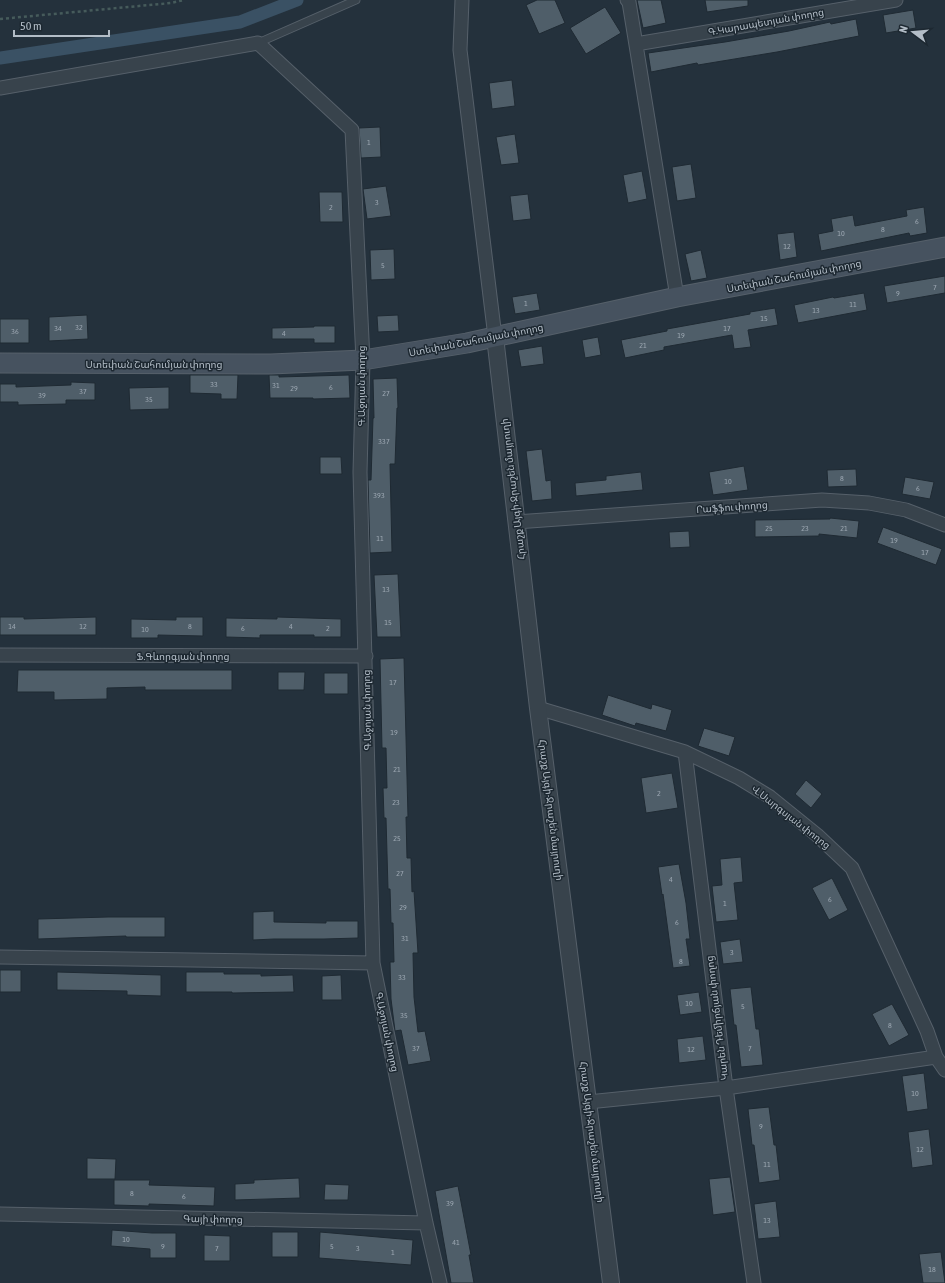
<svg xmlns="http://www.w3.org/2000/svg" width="945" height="1283" viewBox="0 0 945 1283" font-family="'Asap Condensed','Noto Sans Armenian',sans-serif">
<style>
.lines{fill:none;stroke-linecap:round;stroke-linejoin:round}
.canal{stroke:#3a5164;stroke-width:13}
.building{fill:#4f5e69;stroke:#1f2a33}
.service-casing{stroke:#56606a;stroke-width:9}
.minor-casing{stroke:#56606a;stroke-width:15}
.tertiary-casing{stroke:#56606a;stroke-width:18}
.secondary-casing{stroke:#56606a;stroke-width:21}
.path{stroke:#465b5b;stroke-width:2.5;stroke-dasharray:3 3;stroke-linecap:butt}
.service{stroke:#38434c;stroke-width:7}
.minor{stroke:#38434c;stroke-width:13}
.tertiary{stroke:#38434c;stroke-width:16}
.secondary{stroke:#46525f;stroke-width:19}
.labels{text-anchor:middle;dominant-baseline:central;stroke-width:3;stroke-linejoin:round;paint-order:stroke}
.number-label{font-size:8px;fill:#9aa5b0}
.street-label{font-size:10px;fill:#b3bdc7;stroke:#1d2831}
</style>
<rect width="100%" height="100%" fill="#24313c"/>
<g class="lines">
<path class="canal" d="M0,58l240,-36 57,-22"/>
</g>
<path class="building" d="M537,0h18l10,23 -26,11 -13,-29z
M637,0h24l5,23 -23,5z
M705,0h43v6l-41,6z
M605,7l16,26 -35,21 -16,-26z
M913,10l3,18 -30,5 -3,-18z
M856,19l3,17 -82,16 -79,13 -1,-2 -46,9 -3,-19 77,-11 64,-11 41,-9 1,2z
M512,80l3,26 -23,3 -3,-26z
M380,127l1,30 -20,1 -2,-30z
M515,134l4,29 -18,2 -5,-28z
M691,164l5,34 -19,3 -5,-34z
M642,171l5,28 -19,4 -5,-28z
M386,186l5,30 -24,3 -4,-30z
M319,192h23l1,30h-23z
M528,194l3,25 -18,2 -3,-25z
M924,207l3,26 -17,3 -1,-3 -88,18 -3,-17 15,-3 -2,-12 22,-4 2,11 52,-10 -1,-6z
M794,232l3,25 -17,3 -3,-26z
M394,249l1,30 -24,1 -1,-30z
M701,250l6,28 -16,3 -6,-27z
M945,276v17l-58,10 -3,-17z
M537,293l3,17 -25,4 -3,-17z
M864,293l3,17 -69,13 -4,-18 39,-8 1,1z
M775,308l3,17 -30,5 3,17 -17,2 -2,-14 -68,12v3l-39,8 -4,-18 46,-9v-2l83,-15v-2z
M87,315l1,24 -39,2v-24z
M398,315l1,16 -21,1 -1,-16z
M0,319h29v24h-29z
M314,326h21v17h-21v-4h-42v-11l42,-1z
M598,337l3,18 -16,3 -3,-18z
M542,346l2,18 -23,3 -3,-17z
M190,375h48l-1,24h-16v-5l-31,-1z
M269,375h10v2l70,-2 1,23 -37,1v-1h-43z
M397,378l1,30h-1l-2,56h-5l2,88 -22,1 -2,-73h3l2,-62h1l-1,-39z
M71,382l24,1v17h-29v4l-48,1v-3h-18v-18h16v3l55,-2z
M169,387v22l-39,1 -1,-22z
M542,449l4,32 5,-1 1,19 -20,2 -6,-50z
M320,457h21l1,17h-22z
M744,466l4,24 -35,5 -4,-23z
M856,469l1,17 -29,1 -1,-17z
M641,472l2,18 -67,6 -1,-13 31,-3v-4z
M905,477l29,5 -4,17 -28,-5z
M830,518l29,3 -2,17 -38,-4v2l-64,1v-17l75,-1z
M883,527l59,22 -6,16 -59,-22z
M689,531l1,16 -20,1 -1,-16z
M398,574l3,63h-24l-3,-62z
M0,617h24v2l72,-2v18h-96z
M176,617h27v19l-45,-1v3h-27v-19l45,1z
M277,617l64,2v18h-27v-2h-54v3l-34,-1v-19l51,1z
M404,658l4,159h-2l1,41h4l1,34 2,-1 4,62h-5l1,44 4,35 7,-1 6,30 -23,4 -7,-35 -6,1 -4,-32 -1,-37h4l-1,-39h-2l-1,-34h-2l-2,-71h-2l-1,-30h4l-1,-40h-4l-2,-89z
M18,670h214v20h-87v-3l-38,1v11l-53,1v-8h-37z
M278,672h27l-1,18h-26z
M324,673h24v21h-24z
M608,695l43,14 1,-5 20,6 -6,21 -30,-8 -1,3 -33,-11z
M704,728l31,9 -6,19 -31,-10z
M672,773l6,35 -32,5 -5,-35z
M806,780l16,14 -11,14 -16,-14z
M741,857l2,25 -9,1 4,37 -22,2 -4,-36 10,-1 -2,-26z
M679,864l7,39 4,36h-4l4,27 -17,2 -10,-74 -1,1 -4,-28z
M832,878l16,32 -19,10 -17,-32z
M274,911v11l52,1v-2h32v17l-34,1h-50l-21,1v-28z
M108,917h57v20h-39v-1l-88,3v-20z
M740,939l3,23 -20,2 -3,-22z
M0,970h21v22h-21z
M57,972l104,3v21l-34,-1v-4l-70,-1z
M186,972h38v2h37v2l32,-1 1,17 -62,1v-1h-46z
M341,975l1,25h-20v-24z
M751,987l5,42h3l4,36 -22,2 -5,-42h-2l-4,-36z
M699,992l3,20 -22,3 -3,-20z
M892,1004l17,31 -20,11 -17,-32z
M703,1036l3,24 -27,3 -2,-24z
M924,1073l4,36 -21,3 -5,-36z
M769,1107l5,38h2l4,35 -21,3 -5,-38h-2l-4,-36z
M929,1129l4,36 -21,3 -4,-36z
M87,1158l29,1 -1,20h-28z
M730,1177l5,35 -22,3 -4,-36z
M299,1178l1,20 -65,2v-16l19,-1v-3z
M114,1180h36l-1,5 66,2 -1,19 -65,-2v2l-35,-1z
M325,1184l24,1 -1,15h-24z
M458,1186l13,69h-2l5,28h-23l-16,-92z
M776,1201l4,36 -22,2 -4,-35z
M112,1230l40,3h24v25h-26v-9l-39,-3z
M272,1232h26v25h-26z
M320,1232l93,8 -2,25 -92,-7z
M204,1235l26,1v25h-26z
M941,1252l4,31h-22l-4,-29z"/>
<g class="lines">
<defs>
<path id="service" d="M258,43l98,-43"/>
<path id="minor" d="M462,0l-2,50 35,287
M627,0l2,2 48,295
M636,44l260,-44
M0,88l258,-45 94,87 11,230 -3,112 13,491 53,260 14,60
M516,522l306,-22 47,3 37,7 39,15
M0,655l366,1
M538,708l147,44 54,26 31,19 47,38 35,33 75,163 9,26 9,13
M685,752l41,336 28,195
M0,957l373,6
M588,1102l138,-14 210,-31
M0,1214l426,9"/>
<path id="tertiary" d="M495,337l43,371 73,575"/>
<path id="secondary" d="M0,363l271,1 92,-4 104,-17 210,-46 268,-50"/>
</defs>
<use href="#service" class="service-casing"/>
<use href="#minor" class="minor-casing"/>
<use href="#tertiary" class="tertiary-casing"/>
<use href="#secondary" class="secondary-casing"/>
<path class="path" d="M0,19l171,-16 13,-3"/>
<use href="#service" class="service"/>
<use href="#minor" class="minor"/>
<use href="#tertiary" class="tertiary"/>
<use href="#secondary" class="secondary"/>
</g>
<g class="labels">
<g class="number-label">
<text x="369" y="142">1</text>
<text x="377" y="202">3</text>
<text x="331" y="207">2</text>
<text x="917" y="221">6</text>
<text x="883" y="229">8</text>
<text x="841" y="233">10</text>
<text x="787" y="246">12</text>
<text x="383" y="265">5</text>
<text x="935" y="287">7</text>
<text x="898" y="293">9</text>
<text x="526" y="303">1</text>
<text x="853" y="304">11</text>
<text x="816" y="310">13</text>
<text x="764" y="318">15</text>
<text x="79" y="327">32</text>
<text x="58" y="328">34</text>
<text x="727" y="328">17</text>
<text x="15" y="331">36</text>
<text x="284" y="333">4</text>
<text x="681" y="335">19</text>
<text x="643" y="345">21</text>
<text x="214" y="384">33</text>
<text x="276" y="385">31</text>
<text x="331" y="387">6</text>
<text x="294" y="388">29</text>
<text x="83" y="391">37</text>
<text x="386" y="393">27</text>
<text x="42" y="395">39</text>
<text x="149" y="399">35</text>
<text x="384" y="441">337</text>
<text x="842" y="478">8</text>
<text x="728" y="481">10</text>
<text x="918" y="488">6</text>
<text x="379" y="495">393</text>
<text x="769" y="528">25</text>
<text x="805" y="528">23</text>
<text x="844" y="528">21</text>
<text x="380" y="538">11</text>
<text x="894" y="540">19</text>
<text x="925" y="552">17</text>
<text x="386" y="589">13</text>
<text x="388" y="622">15</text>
<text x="12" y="626">14</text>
<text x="83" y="626">12</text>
<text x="190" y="626">8</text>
<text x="291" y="626">4</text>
<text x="243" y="628">6</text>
<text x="328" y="628">2</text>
<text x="145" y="629">10</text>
<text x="393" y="682">17</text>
<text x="394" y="732">19</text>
<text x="397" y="769">21</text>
<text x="659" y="793">2</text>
<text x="396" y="802">23</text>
<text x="397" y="838">25</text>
<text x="400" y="873">27</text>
<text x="671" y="879">4</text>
<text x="830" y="899">6</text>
<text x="725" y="903">1</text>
<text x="403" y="907">29</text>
<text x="677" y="922">6</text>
<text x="405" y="938">31</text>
<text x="732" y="952">3</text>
<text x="681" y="961">8</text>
<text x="402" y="977">33</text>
<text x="689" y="1003">10</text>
<text x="743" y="1006">5</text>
<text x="404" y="1015">35</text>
<text x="890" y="1025">8</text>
<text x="416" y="1048">37</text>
<text x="750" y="1048">7</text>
<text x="691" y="1049">12</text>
<text x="915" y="1093">10</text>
<text x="761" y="1126">9</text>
<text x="920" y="1149">12</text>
<text x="767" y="1164">11</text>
<text x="132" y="1193">8</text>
<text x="184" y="1196">6</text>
<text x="450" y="1203">39</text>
<text x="767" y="1220">13</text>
<text x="126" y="1239">10</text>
<text x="456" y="1242">41</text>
<text x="163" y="1246">9</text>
<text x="332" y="1246">5</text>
<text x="217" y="1248">7</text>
<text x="358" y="1248">3</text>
<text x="393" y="1252">1</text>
<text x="932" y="1269">18</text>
</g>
<g class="street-label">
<text transform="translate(766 22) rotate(-10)">Գ.Կարապետյան փողոց</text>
<text transform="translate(794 276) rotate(-11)">Ստեփան Շահումյան փողոց</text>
<text transform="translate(476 340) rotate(-11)">Ստեփան Շահումյան փողոց</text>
<text x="154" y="364">Ստեփան Շահումյան փողոց</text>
<text transform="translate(361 386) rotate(-90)">Գ.Աջոյան փողոց</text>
<text transform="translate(513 489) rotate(-97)">Հրաշք Այգի-Ջրաշեն մայրուղի</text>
<text transform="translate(732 507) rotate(-4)">Րաֆֆու փողոց</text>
<text x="183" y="656">Ֆ.Գևորգյան փողոց</text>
<text transform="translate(367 710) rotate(-91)">Գ.Աջոյան փողոց</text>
<text transform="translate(551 810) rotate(83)">Հրաշք Այգի-Ջրաշեն մայրուղի</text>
<text transform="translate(791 817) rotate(38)">Վ.Սարգսյան փողոց</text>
<text transform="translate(717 1018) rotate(-97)">Կարեն Դեմիրճյան փողոց</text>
<text transform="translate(387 1032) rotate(78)">Գ.Աջոյան փողոց</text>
<text transform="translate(592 1132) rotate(83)">Հրաշք Այգի-Ջրաշեն մայրուղի</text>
<text transform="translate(213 1219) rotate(1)">Գայի փողոց</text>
</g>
</g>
<g transform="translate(913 32) rotate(286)" stroke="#1d2831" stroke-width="3" paint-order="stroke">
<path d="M0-3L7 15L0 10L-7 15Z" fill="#b3bdc7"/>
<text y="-6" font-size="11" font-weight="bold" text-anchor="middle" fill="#b3bdc7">N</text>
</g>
<path d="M14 30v6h95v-6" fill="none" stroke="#b3bdc7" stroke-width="2"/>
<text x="20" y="30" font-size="12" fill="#b3bdc7" stroke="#1d2831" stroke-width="3" paint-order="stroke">50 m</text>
</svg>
